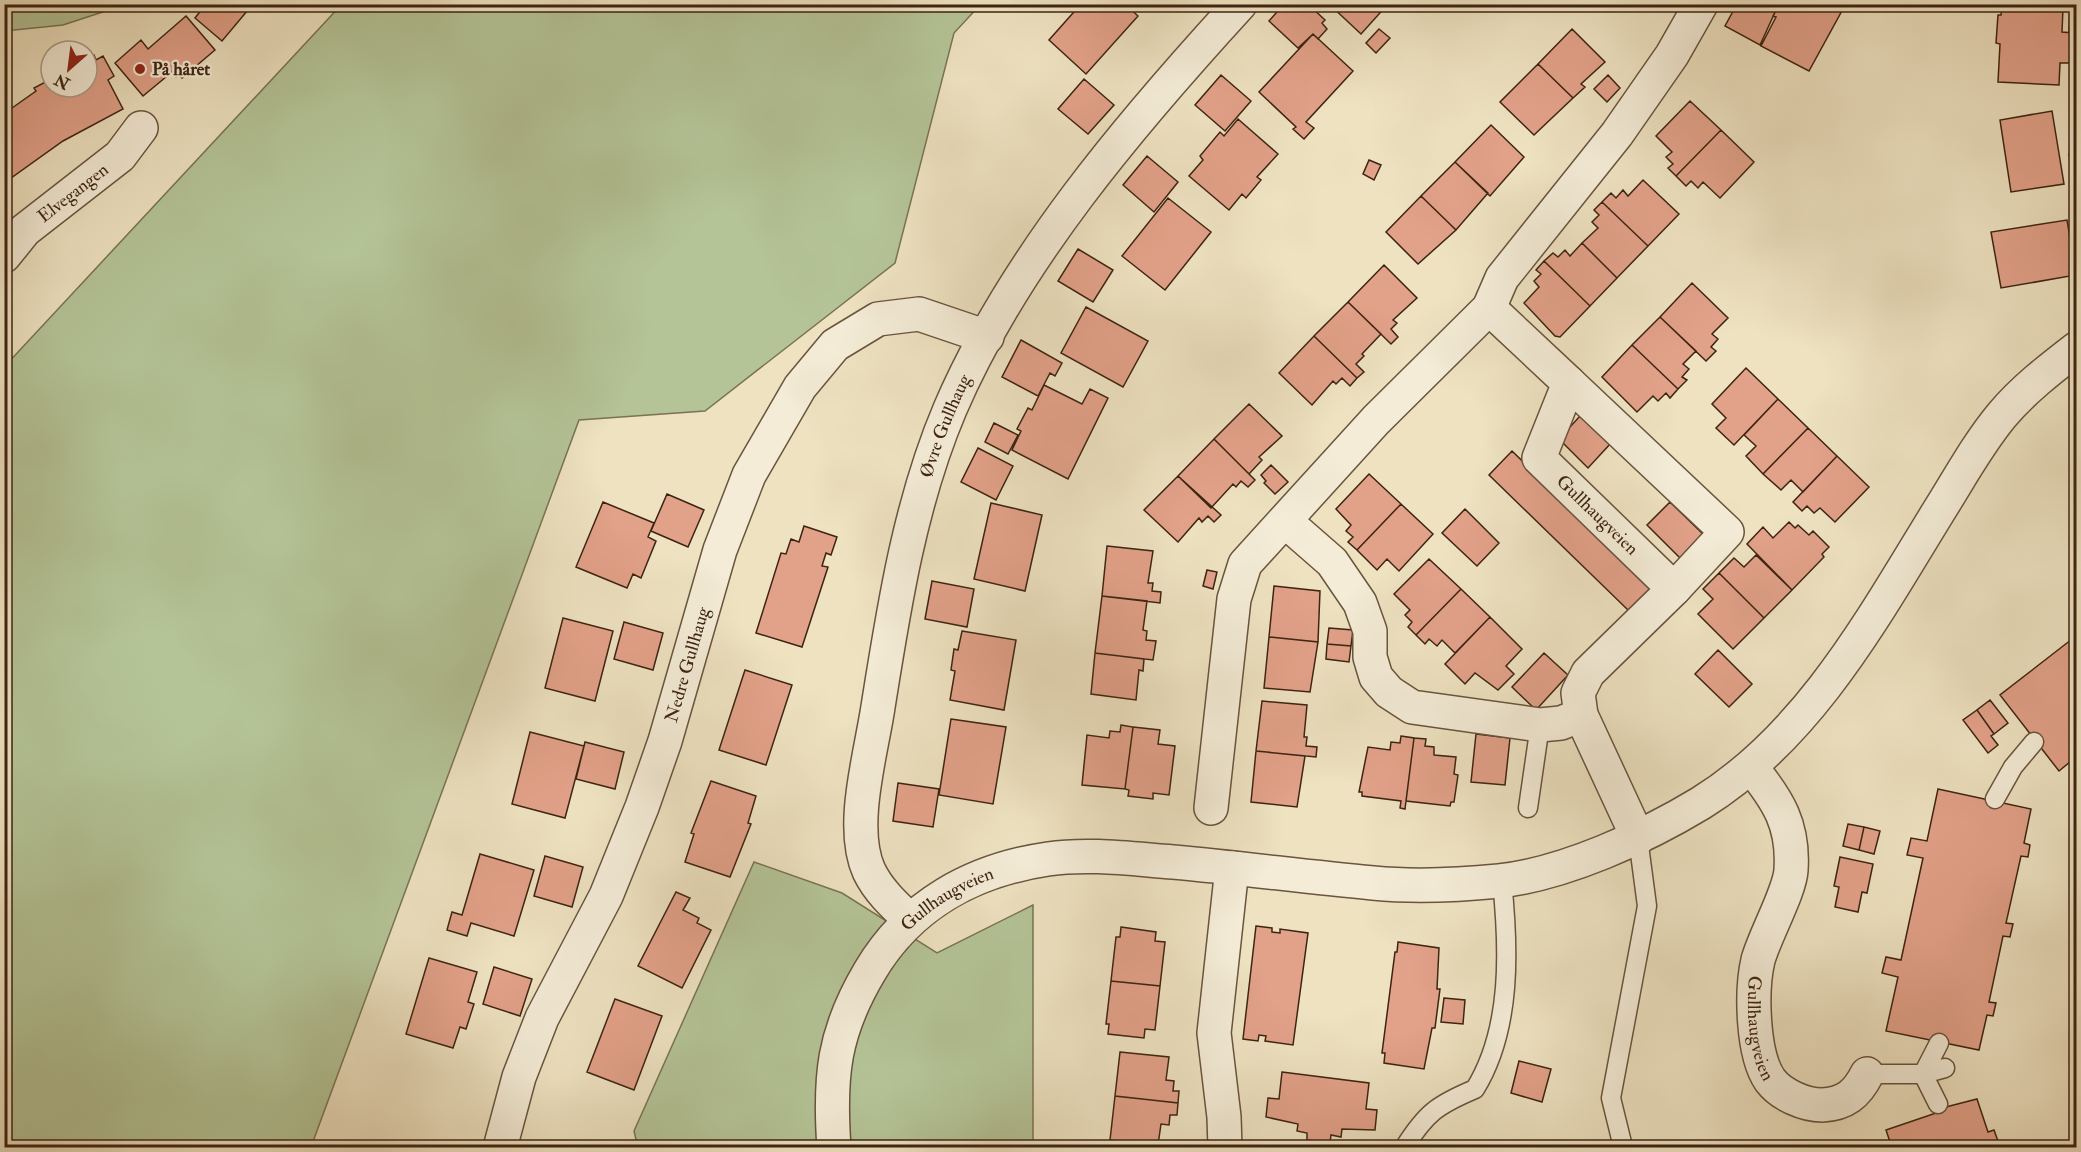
<svg xmlns="http://www.w3.org/2000/svg" width="2081" height="1152" viewBox="0 0 2081 1152" font-family="'IM FELL Double Pica',serif">
<style>
.green{fill:#b4c497;stroke:#787454;stroke-width:1.5}
.building{fill:#e2a189;stroke:#3d2412;stroke-width:1.5}
.lines{fill:none;stroke-linecap:round;stroke-linejoin:round}
.lane-casing{stroke:#69543e;stroke-width:21}
.street-casing{stroke:#69543e;stroke-width:36}
.lane{stroke:#f4ecd7;stroke-width:18}
.street{stroke:#f4ecd7;stroke-width:33}
.poi-dot{fill:#8f2418;stroke:#f4ecd7;stroke-width:2}
.labels{text-anchor:middle;dominant-baseline:central;stroke-width:4.5;stroke-linejoin:round;paint-order:stroke}
.poi-label{font-size:18px;font-weight:bold;fill:#3d2412;stroke:#f4ecd7;text-anchor:start}
.street-label{font-size:18px;fill:#3d2412;stroke:#f4ecd7}
</style>
<rect width="100%" height="100%" fill="#eee2c1"/>
<filter id="stains"><feTurbulence type="fractalNoise" baseFrequency=".00333" numOctaves="4"/><feColorMatrix values="0 0 0 0 .2 0 0 0 0 .09 0 0 0 0 .02 0 0 0 .5 -.17"/></filter>
<radialGradient id="worn" r=".72"><stop offset=".6" stop-color="#630" stop-opacity="0"/><stop offset="1" stop-color="#630" stop-opacity=".3"/></radialGradient>
<path class="green" d="M342,4l638,1 -26,28 -59,230 -190,148 -126,9 -268,727h-306v-781z
M9,5v-1l115,1 -61,20 -58,6z
M754,862l88,31 95,60 96,-48v242l-395,1 -4,-17z"/>
<path class="building" d="M206,4h47l-31,37 -27,-23z
M1081,4h44l13,12 -52,58 -37,-34z
M1284,4h24l17,16 -3,3 5,6 -9,10 -5,-5 -15,14 -29,-27z
M1329,4h59l-27,30z
M1737,4h29l10,6 -16,35 -35,-19z
M1779,4h60l5,3 -35,64 -48,-25 15,-29 -3,-1z
M2070,4h6v39l-4,-1 1,-9h-4z
M2002,5l61,3 -1,24 11,1 -2,30h-11l-1,22 -61,-3 2,-38 -4,-1 2,-28h3z
M186,16l29,34 -33,28 -3,-3 -3,2 -4,-5 -29,24 -28,-33 26,-23 7,9z
M1379,29l11,9 -14,15 -10,-10z
M1572,29l33,33 -24,22 4,3 -12,11 -35,-34z
M1313,34l40,37 -47,51 8,6 -10,11 -11,-10 3,-2 -37,-35z
M94,55l2,5 7,-4 11,20 -6,4 15,29 -60,32 -59,42v-75l6,-4 2,4 24,-17 -2,-3 17,-9v8h36v-28z
M1538,64l35,34 -39,37 -34,-33z
M1221,75l30,26 -26,30 -30,-26z
M1608,75l12,13 -13,14 -13,-13z
M1084,79l30,26 -26,29 -30,-25z
M1690,101l31,29 -45,46 -8,-8 5,-4 -7,-7 6,-5 -16,-16z
M2052,111l12,73 -53,8 -11,-72z
M1238,119l40,35 -21,23 4,3 -15,18 -4,-4 -13,16 -40,-34 14,-16 -3,-4 20,-24 4,4z
M1491,125l33,32 -34,39 -35,-34z
M1721,130l33,32 -34,36 -17,-16 -5,6 -7,-7 -5,5 -10,-10z
M2076,153v37h-2l-5,-36z
M1147,156l31,26 -24,30 -31,-27z
M1369,160l12,5 -7,15 -11,-6z
M1455,162l33,31 -32,37 -35,-34z
M1643,180l36,34 -31,32 -46,-44 9,-9 5,5 7,-8 5,6z
M1421,196l35,34 -38,34 -32,-32z
M1168,198l43,34 -46,58 -43,-34z
M1602,202l46,44 -31,32 -35,-35 16,-15 -6,-6 7,-7 -5,-5z
M2067,220l9,55 -75,13 -10,-56z
M2076,232v38l-6,-37z
M1582,243l35,35 -27,28 -46,-45 9,-8 5,4 7,-7 5,6z
M1078,249l35,21 -20,32 -35,-21z
M1544,261l46,45 -30,31 -5,-1 -31,-33 15,-16 -5,-6 7,-7 -5,-4z
M1384,265l33,33 -24,22 4,3 -6,6 7,8 -7,7 -43,-42z
M1692,283l36,35 -16,16 6,5 -7,8 5,4 -10,10 -46,-44z
M1348,302l33,32 -19,20 2,2 -8,8 8,8 -7,6 -43,-42z
M1086,307l62,34 -25,46 -62,-34z
M1660,317l36,34 -13,13 6,5 -7,8 5,3 -9,9 -46,-44z
M1314,336l43,42 -7,8 -8,-8 -6,6 -3,-3 -21,24 -33,-32z
M1021,340l41,23 -7,13 -5,-3 -12,23 -36,-19z
M1632,345l46,44 -8,9 -4,-5 -8,8 -5,-5 -16,16 -35,-35z
M1746,368l32,31 -44,46 -18,-17 10,-10 -14,-14z
M1044,385l38,19 8,-15 18,9 -40,81 -56,-29 9,-19 -4,-2 11,-21 4,2z
M1778,399l30,29 -45,46 -17,-18 10,-10 -12,-11z
M1249,404l33,32 -23,21 3,3 -13,14 -35,-35z
M1580,416l31,27 -23,25 -29,-29z
M994,423l24,12 -10,19 -23,-12z
M1808,428l29,28 -34,36 -12,-12 -10,10 -18,-16z
M1214,439l41,41 -7,7 -7,-6 -5,6 -3,-3 -22,24 -33,-32z
M978,448l35,18 -17,34 -35,-18z
M1512,451l140,136 -23,24 -140,-136z
M1837,456l32,31 -34,35 -15,-14 -6,5 -7,-7 -5,5 -9,-9z
M1271,465l17,17 -13,12 -11,-11 2,-2 -5,-6z
M1369,474l32,30 -44,46 -9,-8 5,-5 -7,-6 5,-6 -15,-16z
M1178,476l43,39 -7,7 -6,-6 -6,6 -3,-4 -21,24 -34,-32z
M667,494l37,16 -16,37 -37,-16z
M603,502l51,21 -6,14 8,4 -15,37 -8,-4 -6,14 -51,-21z
M1670,502l34,33 -24,23 -33,-33z
M991,503l51,12 -17,76 -51,-12z
M1401,504l32,30 -34,37 -12,-12 -10,11 -20,-20z
M1465,509l34,34 -22,23 -35,-33z
M1789,522l6,6 3,-3 11,10 4,-4 16,16 -7,7 2,3 -32,33 -45,-46 16,-17 10,11z
M804,526l33,11 -6,18 -5,-2 -4,13 6,1 -26,80 -46,-14 25,-80 5,1 5,-15 8,3z
M1107,546l46,5 -5,32h5l-1,8 9,1 -1,11 -58,-7z
M1756,555l36,35 -28,28 -45,-45 15,-15 10,9z
M1429,559l32,30 -45,46 -8,-8 4,-5 -7,-7 5,-5 -16,-16z
M1207,570l10,2 -4,17 -10,-3z
M1719,573l45,45 -31,31 -35,-35 15,-15 -10,-10z
M932,581l42,8 -7,38 -42,-8z
M1274,586l46,5 -2,51 -49,-5z
M1461,589l29,28 -35,36 -13,-13 -5,6 -8,-7 -4,5 -9,-9z
M1102,596l45,5 -4,29 4,1 -1,9 10,1 -3,19 -58,-7z
M1490,617l32,32 -16,17 8,8 -16,16 -23,-17 -10,11 -20,-20z
M563,618l50,13 -18,70 -50,-13z
M624,622l39,11 -10,37 -39,-11z
M1329,628l24,2 -2,16 -24,-2z
M962,631l54,9 -12,70 -54,-10 5,-29 -4,-1 3,-21 4,1z
M2076,636v121l-17,14 -59,-76z
M1269,637l49,5 -8,50 -46,-4z
M1327,644l24,2 -2,16 -23,-3z
M1718,650l34,34 -23,23 -34,-33z
M1095,653l49,6 -1,12 -4,-1 -3,30 -45,-6z
M1544,653l24,22 -32,35 -24,-23z
M745,670l47,15 -26,80 -47,-15z
M1990,700l18,23 -14,11 -17,-24z
M1262,701l45,4 -3,32h3l-1,9 11,1 -1,10 -60,-6z
M1977,710l17,24 -3,2 7,9 -10,8 -25,-33z
M951,719l55,8 -13,77 -54,-9z
M1121,725l12,2 -8,62 -43,-4 5,-50 22,3 1,-7 10,1z
M1133,727l27,3 -2,14 17,2 -6,49 -16,-2v6l-25,-3 1,-6 -4,-1z
M530,732l54,14 -19,72 -53,-14z
M1476,734l34,4 -5,47 -34,-3z
M1401,736l13,2 -9,71 -5,-1 1,-7 -39,-5v-4h-3l9,-45 22,3 1,-8 9,1z
M1414,738l12,1 -1,7 9,1v8l22,2 -2,17 4,1 -4,27h-3l-1,4 -44,-5z
M585,742l39,10 -9,37 -39,-10z
M1256,751l49,5 -8,51 -46,-5z
M711,781l45,15 -8,27 3,1 -21,53 -45,-15 9,-28 -3,-1z
M898,783l41,6 -6,38 -40,-6z
M1938,789l93,20 -7,34 6,2 -2,12 -7,-1 -15,67 7,1 -3,13 -7,-1 -14,66 7,1 -3,13 -6,-1 -8,35 -93,-19 12,-54 -16,-4 4,-16 15,3 22,-102 -16,-3 4,-17 16,3z
M1848,824l16,3 -5,23 -16,-4z
M1864,827l16,4 -6,23 -15,-4z
M480,854l54,16 -20,66 -43,-13 -4,13 -20,-6 5,-18 10,3z
M545,856l38,11 -11,40 -38,-11z
M1840,857l33,7 -6,29 -5,-1 -4,20 -23,-5 4,-20 -5,-1z
M676,892l14,6 -7,12 16,8 -2,5 14,7 -29,58 -44,-22z
M1256,926l16,2v4l8,1v-4l28,4 -15,112 -28,-4 1,-5 -7,-1 -1,6 -15,-2z
M1121,927l35,5 -1,9 10,1 -5,44 -49,-5 5,-44h4z
M1398,942l41,6 -2,41h3l-5,39h-3l-8,41 -40,-6 1,-10h-3l13,-101h2z
M429,958l48,14 -9,30 6,2 -8,25 -6,-2 -7,21 -47,-14z
M494,967l38,12 -12,37 -37,-12z
M1111,981l49,5 -5,44 -10,-1 -1,9 -36,-4 1,-10h-3z
M1444,998l21,2 -2,24 -22,-2z
M615,999l47,17 -28,74 -47,-18z
M1120,1052l49,5 -3,23 8,1 -1,10h6l-1,12 -63,-7z
M1519,1061l32,8 -9,33 -31,-9z
M1282,1072l87,11 -3,26 11,1 -2,20 -33,-1 -1,8 -10,-2 -1,8 -23,-3v-7l-10,-2 1,-7 -32,-7 2,-19 11,1z
M1115,1096l63,7 -1,12h-7l-1,10 -8,-1 -3,21 -48,-5z
M1977,1099l11,33 6,-2 5,14 -6,1 1,3h-102l-6,-18 53,-18 -1,-3z
M1110,1140l48,5v3h-49z"/>
<g class="lines">
<defs>
<path id="lane" d="M1995,799l18,-32 21,-25
M1528,808l12,-83
M1867,1074h56l22,-6
M1938,1104l-15,-30 16,-31
M1623,1147l-12,-49 36,-192 -9,-68
M1404,1148c22,-35 33,-43 71,-59 37,-60 34,-140 27,-208"/>
<g id="street">
<path id="s1" d="M4,256l21,-26 95,-74 21,-28"/>
<path id="s2" d="M1489,308l80,75 -30,75 135,131 -86,84 -10,20 3,22 57,123"/>
<path d="M1569,383l158,149 -53,57"/>
<path d="M1285,521l47,41 28,41 10,28v26l6,20 13,15 23,15 128,18 21,-2 20,-8"/>
<path id="s3" d="M1751,767c27,33 43,58 40,103 -1,21 -26,65 -33,90 -7,30 -6,94 12,120 11,15 35,25 52,25 23,-1 35,-11 45,-31"/>
<path d="M1211,808l23,-209 11,-35 131,-144 113,-112 13,-30 115,-144 55,-79 29,-51"/>
<path id="s4" d="M909,919c-15,-14 -31,-29 -40,-48 -20,-44 2,-117 9,-164 16,-101 32,-204 72,-298 64,-149 181,-286 290,-405"/>
<path id="s5" d="M500,1148l19,-71 23,-59 64,-122 36,-89 23,-66 55,-191 29,-75 51,-88 35,-42 43,-26 41,-5 68,23"/>
<path id="s6" d="M834,1148c-5,-71 -1,-115 36,-177 39,-66 103,-101 178,-112 41,-6 84,0 125,3 67,6 134,15 200,21 41,4 85,2 126,-2 65,-7 146,-44 202,-78 108,-67 172,-185 236,-289 21,-33 40,-69 65,-99 21,-25 48,-46 74,-66"/>
<path d="M1225,1148l-1,-31 -10,-84 18,-165"/>
</g>
</defs>
<use href="#lane" class="lane-casing"/>
<use href="#street" class="street-casing"/>
<use href="#lane" class="lane"/>
<use href="#street" class="street"/>
</g>
<circle class="poi-dot" cx="140" cy="69" r="6"/>
<g class="labels">
<g class="poi-label">
<text x="152" y="69">På håret</text>
</g>
<g class="street-label">
<text stroke="none"><textPath href="#s1" startOffset="94">Elvegangen</textPath></text>
<text stroke="none"><textPath href="#s4" startOffset="519">Øvre Gullhaug</textPath></text>
<text stroke="none"><textPath href="#s2" startOffset="272">Gullhaugveien</textPath></text>
<text stroke="none"><textPath href="#s5" startOffset="520">Nedre Gullhaug</textPath></text>
<text stroke="none"><textPath href="#s6" startOffset="292">Gullhaugveien</textPath></text>
<text stroke="none"><textPath href="#s3" startOffset="279">Gullhaugveien</textPath></text>
</g>
</g>
<rect width="2081" height="1152" fill="none" stroke="#eee2c1" stroke-width="24"/>
<rect x="6" y="6" width="2069" height="1140" fill="none" stroke="#3d2412" stroke-width="3"/>
<rect x="12" y="12" width="2057" height="1128" fill="none" stroke="#3d2412" stroke-width="1.5"/>
<g transform="translate(69 69) rotate(208)"><circle r="28" fill="#f4ecd7" stroke="#ab9c88" stroke-width="1.5"/>
<path d="M0-4.5L10 22L0 15L-10 22Z" fill="#8f2418"/>
<text y="-9" font-size="16" font-weight="bold" text-anchor="middle" fill="#3d2412">N</text>
</g>
<rect width="100%" height="100%" filter="url(#stains)"/>
<rect width="100%" height="100%" fill="url(#worn)"/>
</svg>
